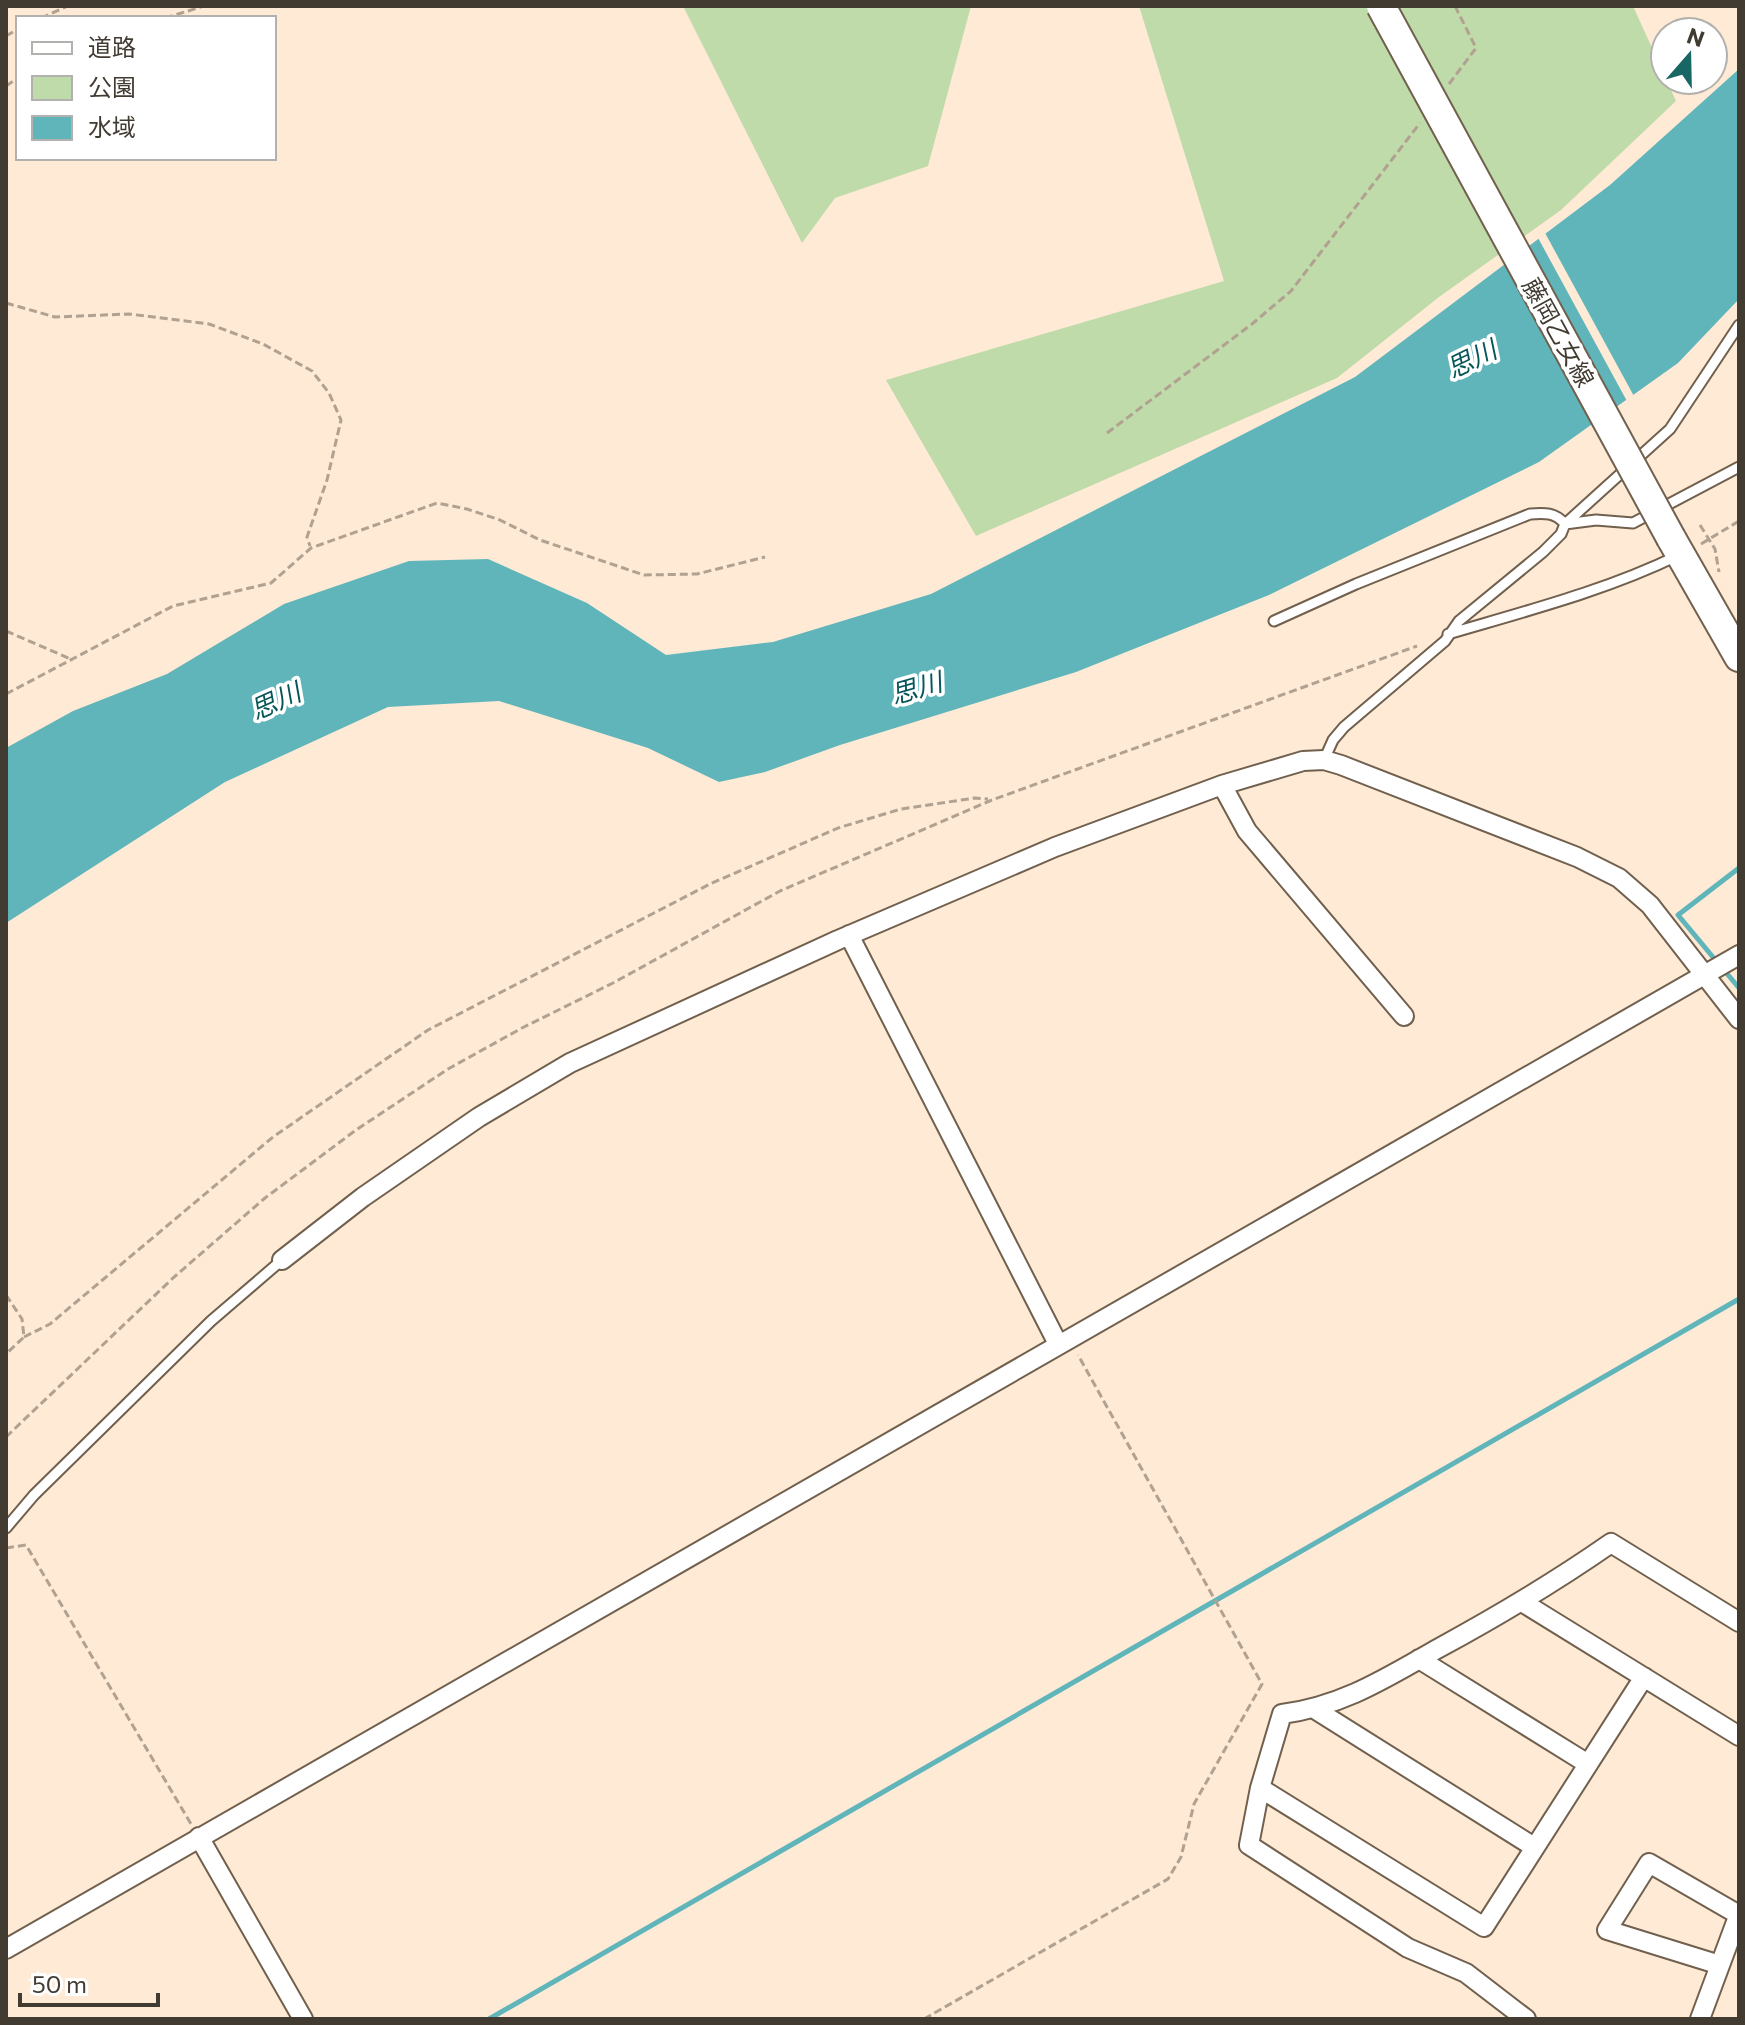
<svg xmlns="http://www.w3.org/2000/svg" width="1745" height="2025" viewBox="0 0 1745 2025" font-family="Commissioner,'Noto Sans JP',sans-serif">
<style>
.green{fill:#c0dbaa}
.water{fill:#60b5bb}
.pier{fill:#feead5}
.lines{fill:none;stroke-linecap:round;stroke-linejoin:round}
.stream{stroke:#60b5bb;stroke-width:5}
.lane-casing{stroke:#71604e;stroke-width:13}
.street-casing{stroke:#71604e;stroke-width:22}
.primary-casing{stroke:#71604e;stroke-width:32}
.path{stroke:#b0a191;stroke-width:3;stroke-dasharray:8 4;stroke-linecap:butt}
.lane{stroke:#fff;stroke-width:9}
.street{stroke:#fff;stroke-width:18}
.primary{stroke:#fff;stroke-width:28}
.primary-bridge-casing{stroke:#71604e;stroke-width:32;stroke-linecap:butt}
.primary-bridge{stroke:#fff;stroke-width:28}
.labels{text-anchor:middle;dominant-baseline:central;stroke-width:7;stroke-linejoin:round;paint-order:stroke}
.street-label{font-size:24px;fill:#423b32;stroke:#fff}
.water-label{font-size:26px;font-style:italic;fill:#07565a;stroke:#fff}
</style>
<rect width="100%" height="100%" fill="#feead5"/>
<path class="green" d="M683,6h288l-43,160 -93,32 -33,45z
M1139,6h494l43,95 -115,109 -122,87 -102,81 -361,158 -90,-156 338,-99z"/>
<path class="water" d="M1739,69v230l-61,64 -139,99 -270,133 -193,77 -236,73 -75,27 -46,10 -71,-34 -149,-47 -111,6 -163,75 -219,141v-175l67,-37 94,-37 117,-70 125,-43 79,-2 99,44 79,52 107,-13 158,-48 424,-217 255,-192z"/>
<path class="pier" d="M1544,231l91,167 -7,5 -91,-167z"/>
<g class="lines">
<path class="stream" d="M1717,962l-39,-47 61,-47
M1724,970l15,18
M489,2019l1250,-720"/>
<defs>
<path id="lane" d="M1565,524l105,-95 69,-104
M1565,524l31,-4 37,3 106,-56
M1274,621l82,-37 174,-70c14,-1 25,-2 35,10l-4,10 -18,18 -84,69 -14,20 -101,86 -11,13 -9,20
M1448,634c78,-23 157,-43 231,-79
M6,1528l28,-33 177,-174 71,-61"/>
<path id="street" d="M1222,785l25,46 157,185
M849,935l209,409
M282,1260l81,-63 116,-80 91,-54 268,-123 217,-93 167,-62 81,-24 21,-1 17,5 236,92 42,21 31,27 89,114
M1522,1602l217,134
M1419,1659l169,105
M1644,1677l-160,250 -224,-139 22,-74c61,-8 104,-36 157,-66 59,-32 116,-66 172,-105l128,79
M1316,1710l218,137
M1260,1788l-11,57 159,103 58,25 60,46
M199,1837l104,182
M6,1949l1733,-994
M1720,1965l-113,-35 42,-67 90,52
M1700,2019l39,-105"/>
<path id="primary" d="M1671,538l68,119"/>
</defs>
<use href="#lane" class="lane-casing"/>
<use href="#street" class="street-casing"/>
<use href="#primary" class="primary-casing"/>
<path class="path" d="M41,18l27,-12
M165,18l39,-12
M6,36l12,-7
M1449,84l27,-36 -21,-42
M6,86l12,-8
M6,303l49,14 74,-3 80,10 54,20 49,27 17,22 12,27 -14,60 -20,57 3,9
M1107,433l145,-109 39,-33 129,-168
M1700,525l15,24 4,23
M1701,544l38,-23
M6,631l67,29
M6,694l167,-88 98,-23 40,-35 126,-45 30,6 33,11 40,20 104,35 53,-1 68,-17
M6,1295l16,24 2,18 -18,17
M24,1337l26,-13 223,-187 155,-107 282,-146 128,-56 63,-19 74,-11 13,1
M6,1437l167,-159 92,-80 91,-68 92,-61 74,-41 91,-45 167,-92 212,-91 425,-154
M6,1548l20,-3 165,279
M924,2019l244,-140 13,-22 13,-53 68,-120 -184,-329"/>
<use href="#lane" class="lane"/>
<use href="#street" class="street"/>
<use href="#primary" class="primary"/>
<defs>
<path id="primary-bridge" d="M1381,6l290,532"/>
</defs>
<use href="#primary-bridge" class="primary-bridge-casing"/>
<use href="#primary-bridge" class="primary-bridge"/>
</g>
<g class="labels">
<g class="street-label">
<text transform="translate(1559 332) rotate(61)">藤岡乙女線</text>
</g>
<g class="water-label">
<text transform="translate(1471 358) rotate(-26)">思川</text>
<text transform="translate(916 687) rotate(-16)">思川</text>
<text transform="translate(275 700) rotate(-24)">思川</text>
</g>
</g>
<rect width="1745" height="2025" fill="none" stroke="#423b32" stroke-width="16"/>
<rect x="16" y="16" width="260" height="144" fill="#ffffff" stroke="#b3b1ad" stroke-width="2"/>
<rect x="32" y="42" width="40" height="12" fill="#ffffff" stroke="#b3b1ad" stroke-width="2"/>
<text x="88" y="56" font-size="24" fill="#423b32">道路</text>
<rect x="32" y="76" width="40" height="24" fill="#c0dbaa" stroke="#b3b1ad" stroke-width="2"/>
<text x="88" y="96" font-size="24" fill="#423b32">公園</text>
<rect x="32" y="116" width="40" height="24" fill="#60b5bb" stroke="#b3b1ad" stroke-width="2"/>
<text x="88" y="136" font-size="24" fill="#423b32">水域</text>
<g transform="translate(1689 56) rotate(20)"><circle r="38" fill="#ffffff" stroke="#b3b1ad" stroke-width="2"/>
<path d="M0-6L14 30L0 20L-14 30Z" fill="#196765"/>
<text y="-12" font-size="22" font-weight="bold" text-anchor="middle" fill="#423b32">N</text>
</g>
<path d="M20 1993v12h138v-12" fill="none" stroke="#423b32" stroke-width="4"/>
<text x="32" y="1993" font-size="24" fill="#423b32" stroke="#ffffff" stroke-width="6" paint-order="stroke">50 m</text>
</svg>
